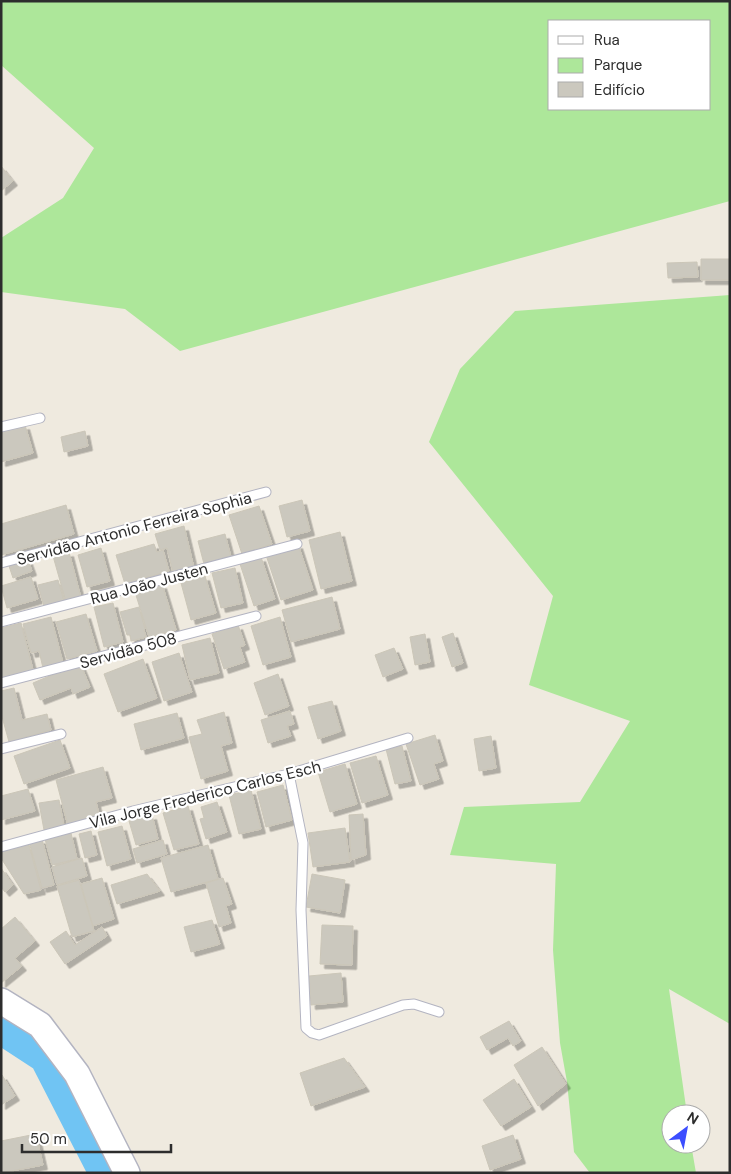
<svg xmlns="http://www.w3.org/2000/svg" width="731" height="1174" viewBox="0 0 731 1174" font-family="'DM Sans',sans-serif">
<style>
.green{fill:#ade79a;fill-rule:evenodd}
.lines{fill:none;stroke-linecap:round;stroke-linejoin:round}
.river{stroke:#70c4f3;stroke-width:36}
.building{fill:#cbc8be;stroke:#cbc6b8;filter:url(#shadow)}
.lane-casing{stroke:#b3b4c1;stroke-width:11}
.secondary-casing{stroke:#b3b4c1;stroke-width:28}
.lane{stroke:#fff;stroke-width:9}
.secondary{stroke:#fff;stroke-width:25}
.labels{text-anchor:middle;stroke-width:4.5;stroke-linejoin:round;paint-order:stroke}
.street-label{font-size:16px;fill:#2d2d2d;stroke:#fff}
</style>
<defs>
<filter id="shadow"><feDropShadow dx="4.5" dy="4.5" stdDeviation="0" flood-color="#0004"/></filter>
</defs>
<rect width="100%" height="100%" fill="#efeadf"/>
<path class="green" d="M 1,1 L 730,1 L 730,201 L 180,351 L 125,309 L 1,292 L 1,238 L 63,198 L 94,148 L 1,65 ZM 550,21 L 710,21 L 710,109 L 550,109 Z
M 730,295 L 730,1024 L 669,989 L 687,1114 L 671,1114 L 671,1144 L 691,1144 L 696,1173 L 590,1173 L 574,1152 L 567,1082 L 560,1043 L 553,950 L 556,864 L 450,855 L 464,807 L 580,802 L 630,721 L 529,685 L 553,596 L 429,442 L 460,369 L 515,311 Z"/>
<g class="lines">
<path class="river" d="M 1,1026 L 47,1056 L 107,1173"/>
</g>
<path class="building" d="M 1,166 L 13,181 L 1,191 Z
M 701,259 L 730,259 L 730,280 L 701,280 Z
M 697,262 L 698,277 L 668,278 L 667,263 Z
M 25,425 L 33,453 L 1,462 L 1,431 Z
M 85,431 L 88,446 L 64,452 L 61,437 Z
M 302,500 L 310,531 L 287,537 L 279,506 Z
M 66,505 L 74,534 L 1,555 L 1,524 Z
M 259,506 L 272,544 L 242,554 L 229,515 Z
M 184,526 L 194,568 L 173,573 L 167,548 L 160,550 L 155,534 Z
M 340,532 L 352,581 L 321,589 L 309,540 Z
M 225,534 L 231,557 L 204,564 L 198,541 Z
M 154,544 L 157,552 L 163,550 L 169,571 L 125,584 L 116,555 Z
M 298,544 L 313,590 L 281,600 L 266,555 Z
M 101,548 L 110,581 L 87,587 L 78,555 Z
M 69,552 L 81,598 L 66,602 L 53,556 Z
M 261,557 L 275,599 L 254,606 L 240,564 Z
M 28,560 L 32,571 L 13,578 L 9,566 Z
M 235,568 L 243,603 L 221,608 L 212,573 Z
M 205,576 L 216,613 L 191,620 L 181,583 Z
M 31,577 L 38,599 L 7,608 L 1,586 Z
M 58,580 L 64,601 L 44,607 L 38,585 Z
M 162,584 L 176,630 L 149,637 L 135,592 Z
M 332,597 L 340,629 L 291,642 L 282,610 Z
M 113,603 L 123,642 L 104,647 L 94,607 Z
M 139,607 L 145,629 L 144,630 L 146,637 L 131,641 L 130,635 L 127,635 L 120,612 Z
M 86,614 L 97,651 L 67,659 L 56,622 Z
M 51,617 L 63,663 L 43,668 L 39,651 L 31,653 L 23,624 Z
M 280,617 L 291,657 L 263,665 L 251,626 Z
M 21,623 L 33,670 L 1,678 L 1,628 Z
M 238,625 L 245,645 L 240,647 L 245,662 L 224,669 L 212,634 Z
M 453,633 L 463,663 L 452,667 L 442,637 Z
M 425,634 L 430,662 L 415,665 L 410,637 Z
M 210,638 L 219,673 L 190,680 L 182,645 Z
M 394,648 L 403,669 L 383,677 L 375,655 Z
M 179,653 L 192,692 L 164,701 L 152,662 Z
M 143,659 L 157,698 L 118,712 L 104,674 Z
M 80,663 L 90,687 L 73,694 L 71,688 L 40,700 L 33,683 Z
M 278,674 L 289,706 L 265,715 L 254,683 Z
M 14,688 L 22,720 L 47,714 L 51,730 L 9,742 L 1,713 L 1,691 Z
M 332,701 L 341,731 L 318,739 L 308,707 Z
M 290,711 L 294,724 L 287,726 L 291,736 L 268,743 L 261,720 Z
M 224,712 L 232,743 L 221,746 L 228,771 L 201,779 L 189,737 L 202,734 L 197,720 Z
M 177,713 L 184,738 L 141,750 L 134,724 Z
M 435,735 L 443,761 L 434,764 L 439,779 L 420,785 L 406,744 Z
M 491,736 L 496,768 L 479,771 L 474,739 Z
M 60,740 L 70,768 L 24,784 L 14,756 Z
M 402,746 L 411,781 L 395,784 L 386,749 Z
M 376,756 L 388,795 L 362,803 L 350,763 Z
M 345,764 L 357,804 L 330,812 L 318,772 Z
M 103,767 L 112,798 L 96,802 L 100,818 L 68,826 L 56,780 Z
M 283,785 L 292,820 L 266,827 L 257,792 Z
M 28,789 L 35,811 L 1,820 L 1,796 Z
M 251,790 L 261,829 L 239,834 L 229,795 Z
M 59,800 L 64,826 L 44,830 L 39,803 Z
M 217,802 L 227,832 L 206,839 L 200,819 L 204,818 L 201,807 Z
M 188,806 L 199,844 L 174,850 L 163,813 Z
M 363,814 L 366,855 L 351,860 L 349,815 Z
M 152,815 L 158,839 L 136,845 L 129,821 Z
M 122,826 L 131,859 L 107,866 L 98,832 Z
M 345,828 L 350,862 L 313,867 L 308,833 Z
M 91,831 L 97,855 L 85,858 L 79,834 Z
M 71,833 L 77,859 L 52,865 L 45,839 Z
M 42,839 L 54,885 L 42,888 L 29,842 Z
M 163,840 L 167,854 L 137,863 L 133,849 Z
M 29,845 L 41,890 L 24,894 L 1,858 L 1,852 Z
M 208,845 L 218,879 L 171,892 L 161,858 Z
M 82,858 L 87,876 L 57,885 L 52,867 Z
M 1,868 L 13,885 L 5,892 L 1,887 Z
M 147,874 L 160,891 L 117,904 L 111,885 Z
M 312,874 L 345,880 L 340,913 L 306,907 Z
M 102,878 L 114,919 L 93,926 L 81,884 Z
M 223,878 L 232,904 L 226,906 L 231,923 L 219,927 L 206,883 Z
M 79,880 L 94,931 L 72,937 L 57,886 Z
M 15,917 L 35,941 L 15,958 L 22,966 L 1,983 L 1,929 Z
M 212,920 L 220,944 L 191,952 L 184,927 Z
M 322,925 L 353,926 L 352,965 L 320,964 Z
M 102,927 L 107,936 L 65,964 L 50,942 L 66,931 L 75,945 Z
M 341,973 L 343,1002 L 311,1005 L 309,976 Z
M 509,1021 L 521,1041 L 513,1046 L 508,1038 L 487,1050 L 480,1037 Z
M 542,1047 L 566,1084 L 538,1106 L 514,1065 Z
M 344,1058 L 365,1087 L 311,1106 L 300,1073 Z
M 2,1075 L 15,1096 L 1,1105 L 1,1076 Z
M 514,1079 L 531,1107 L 501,1126 L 483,1100 Z
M 36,1134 L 43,1165 L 1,1173 L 1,1141 Z
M 513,1135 L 521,1159 L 490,1170 L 482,1146 Z"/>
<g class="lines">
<defs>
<path id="lane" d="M 1,427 L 40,418
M 1,563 L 266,492
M 1,622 L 297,544
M 1,683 L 256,616
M 1,749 L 61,734
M 289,774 L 303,843 L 301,910 L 306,1028 L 312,1033 L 319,1035 L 403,1005 L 414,1004 L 439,1012
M 1,847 L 133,811 L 289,774 L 408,738"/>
<path id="secondary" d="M 1,1001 L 40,1025 L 77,1074 L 127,1173"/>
</defs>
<use href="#lane" class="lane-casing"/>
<use href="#secondary" class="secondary-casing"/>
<use href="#lane" class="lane"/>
<use href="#secondary" class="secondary"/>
</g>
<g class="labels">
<g class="street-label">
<text transform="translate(134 528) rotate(-15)" y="6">Servidão Antonio Ferreira Sophia</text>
<text transform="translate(149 583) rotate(-15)" y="6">Rua João Justen</text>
<text transform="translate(128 650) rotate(-15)" y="6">Servidão 508</text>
<text transform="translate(205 794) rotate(-14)" y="6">Vila Jorge Frederico Carlos Esch</text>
</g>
</g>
<rect width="731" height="1174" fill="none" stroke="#2d2d2d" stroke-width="5"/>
<rect x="548" y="20" width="162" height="90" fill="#ffffff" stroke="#ababab"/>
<rect x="558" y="36" width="25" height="8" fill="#ffffff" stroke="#ababab"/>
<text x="594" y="45" font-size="15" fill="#2d2d2d">Rua</text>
<rect x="558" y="58" width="25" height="15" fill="#ade79a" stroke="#ababab"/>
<text x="594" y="70" font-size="15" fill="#2d2d2d">Parque</text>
<rect x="558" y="82" width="25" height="15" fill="#cbc8be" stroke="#ababab"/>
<text x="594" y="95" font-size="15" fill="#2d2d2d">Edifício</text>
<g transform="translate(686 1129) rotate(32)"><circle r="24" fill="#ffffff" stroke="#ababab"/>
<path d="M0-4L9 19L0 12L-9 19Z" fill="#3c4eff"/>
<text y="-8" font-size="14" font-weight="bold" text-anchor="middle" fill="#2d2d2d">N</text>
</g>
<path d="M22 1144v8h149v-8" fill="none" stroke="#2d2d2d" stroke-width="2.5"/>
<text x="30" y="1144" font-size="15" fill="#2d2d2d" stroke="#ffffff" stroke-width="4" paint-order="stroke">50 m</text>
</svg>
